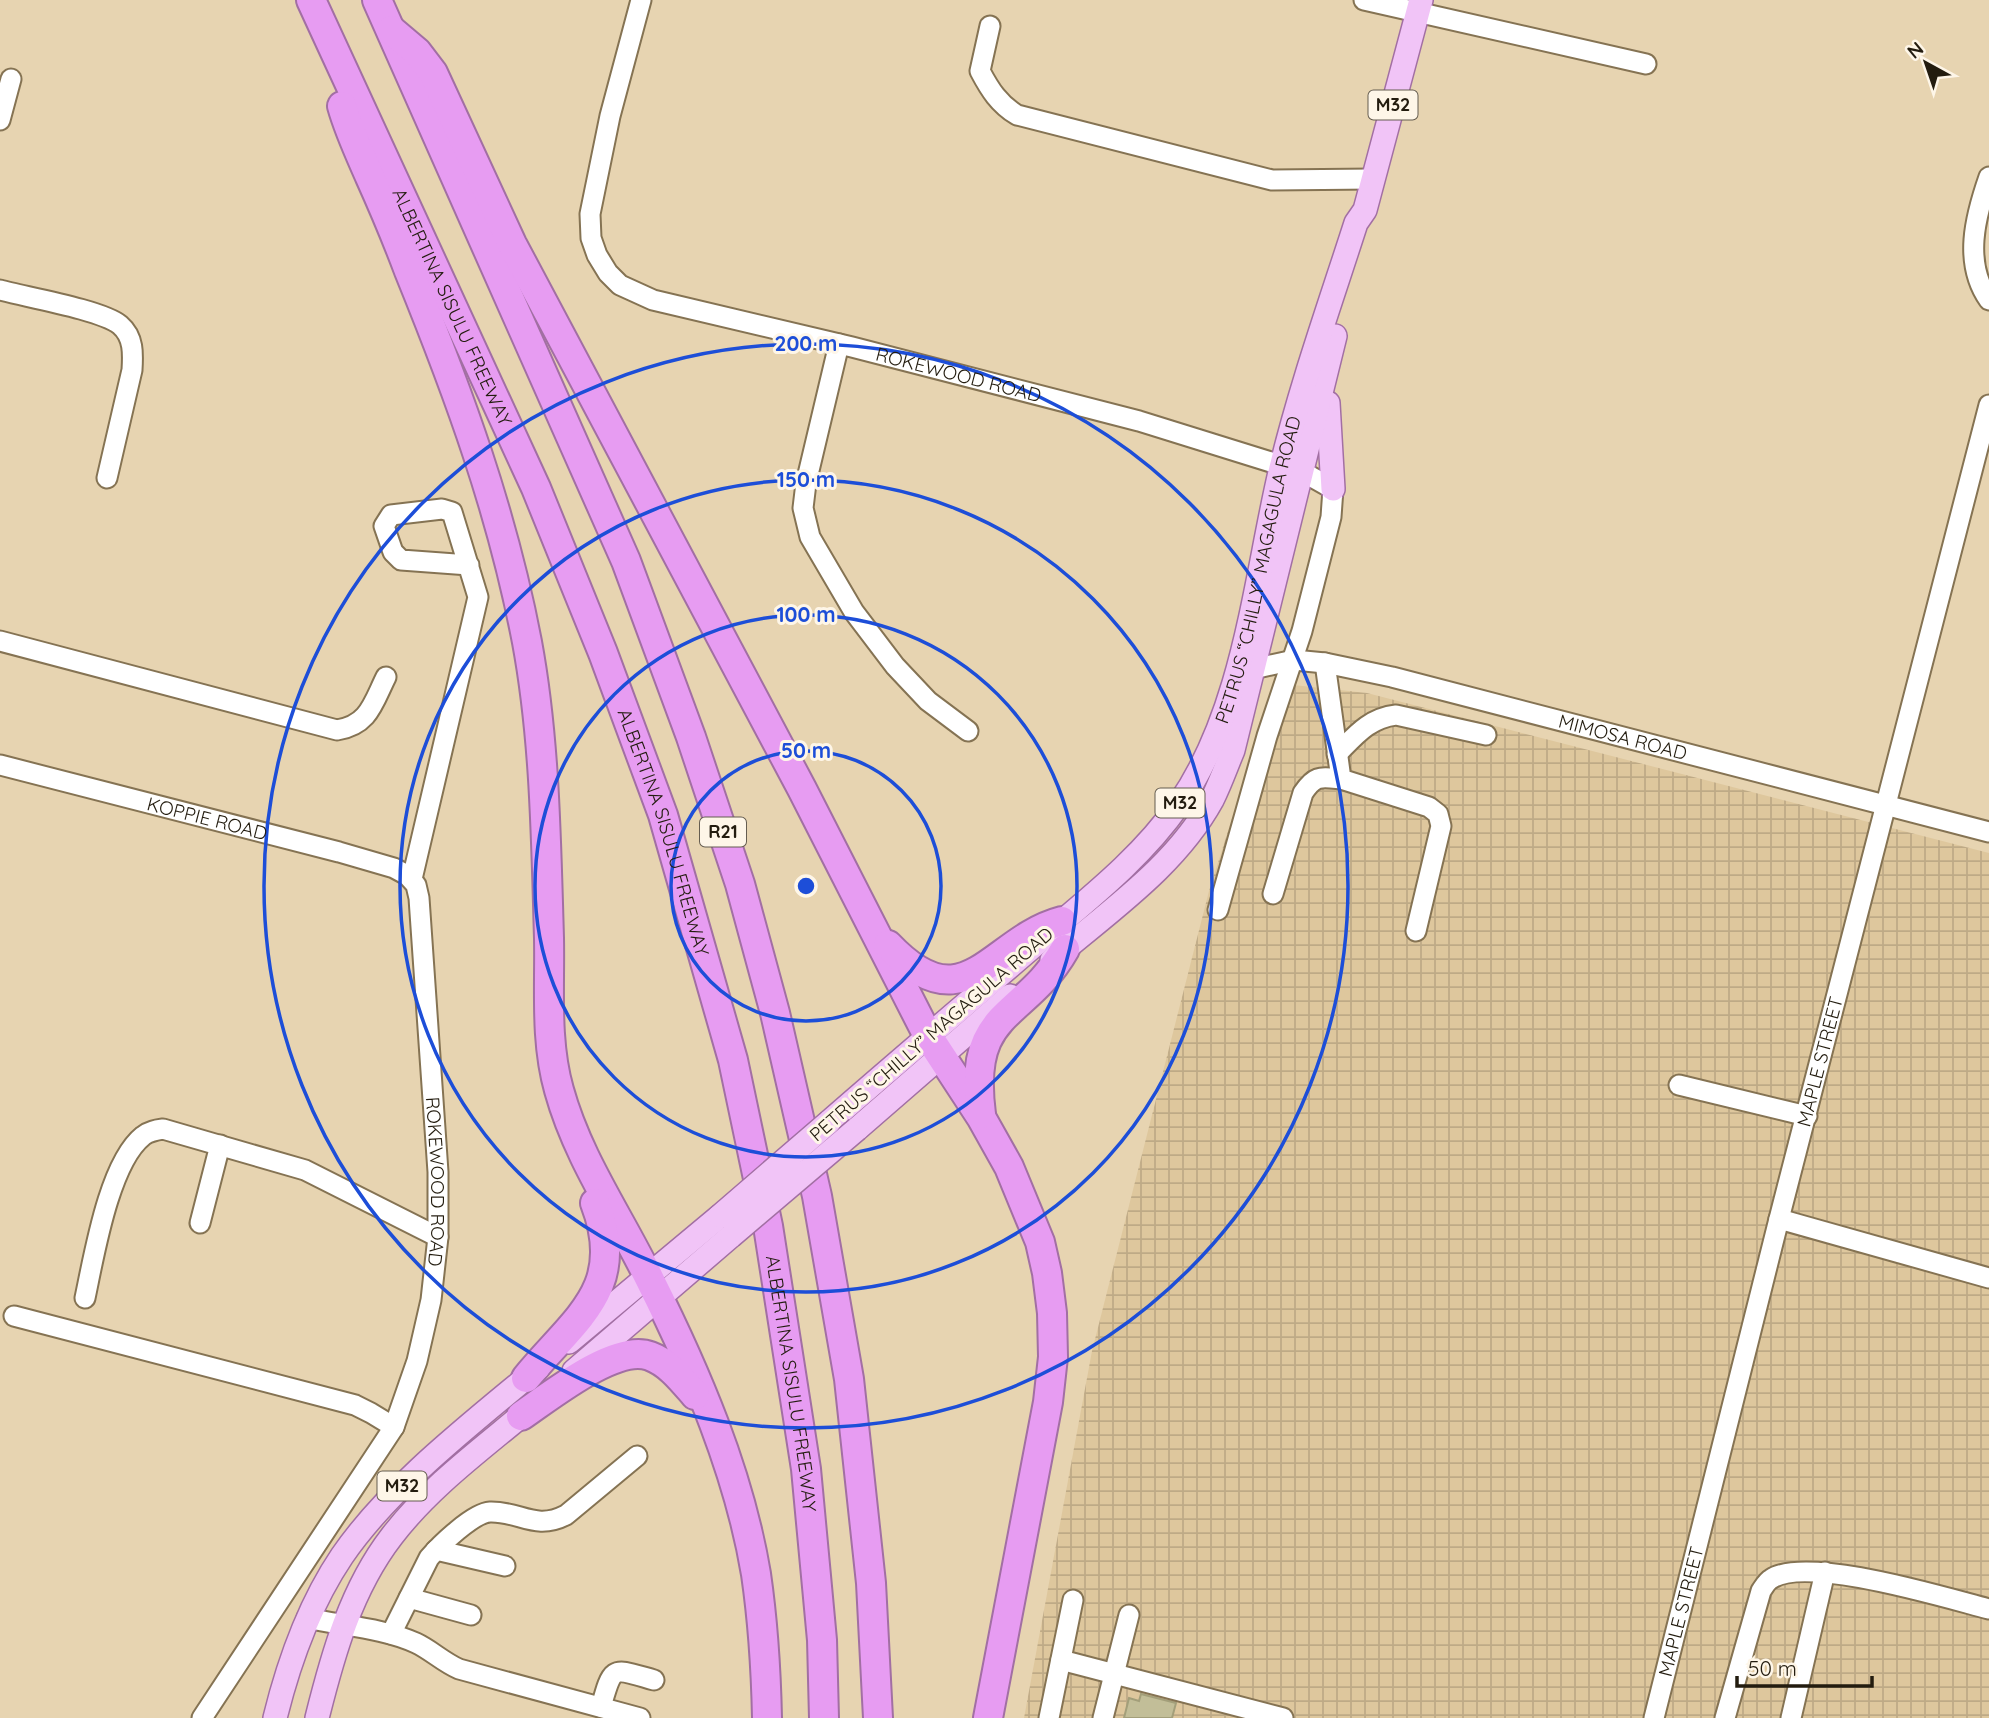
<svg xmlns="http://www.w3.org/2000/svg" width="1989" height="1718" viewBox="0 0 1989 1718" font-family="Quicksand,sans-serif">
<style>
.industrial{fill:url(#industrial-grid)}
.building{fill:#c2be98;stroke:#a39f7a;stroke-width:2}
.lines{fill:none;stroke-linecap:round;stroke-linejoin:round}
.minor-casing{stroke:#857353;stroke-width:23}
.major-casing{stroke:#a26fa3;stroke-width:26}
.highway-casing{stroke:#a26fa3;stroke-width:32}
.minor{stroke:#fff;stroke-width:19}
.major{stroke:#f1c4f7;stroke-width:23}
.highway{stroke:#e79cf2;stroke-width:28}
.major-bridge-casing{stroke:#a26fa3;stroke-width:26;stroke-linecap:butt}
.major-bridge{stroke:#f1c4f7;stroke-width:23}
.ring{fill:none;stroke:#1d4ed8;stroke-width:3.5}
.labels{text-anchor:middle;stroke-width:6;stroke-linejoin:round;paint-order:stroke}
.shield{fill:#fef6e8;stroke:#655d50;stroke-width:2}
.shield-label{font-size:18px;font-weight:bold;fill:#231c0f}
.street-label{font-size:19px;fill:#231c0f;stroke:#fef6e8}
.centre{fill:#1d4ed8;stroke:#fef6e8;stroke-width:3.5}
.ring-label{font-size:21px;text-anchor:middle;font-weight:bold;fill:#1d4ed8;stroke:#fef6e8;stroke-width:6;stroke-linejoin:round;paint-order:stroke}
</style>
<defs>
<pattern id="industrial-grid" width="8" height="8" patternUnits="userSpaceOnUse" patternTransform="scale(1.75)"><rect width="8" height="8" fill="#dec79d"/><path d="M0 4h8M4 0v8" fill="none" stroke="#beaa86"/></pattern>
</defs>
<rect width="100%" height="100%" fill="#e7d4b1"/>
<path class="industrial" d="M 1275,683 L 1367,693 L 1989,853 L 1989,1718 L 1024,1718 L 1092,1351 L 1209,891 Z"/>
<path class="building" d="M 1141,1694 L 1176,1703 L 1172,1718 L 1124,1718 L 1129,1698 L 1139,1701 Z"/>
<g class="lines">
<defs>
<g id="minor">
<path id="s1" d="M 641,0 L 610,116 L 590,214 L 591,238 L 597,255 L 608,273 L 620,285 L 653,300 L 852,347 L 1139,421 L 1303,472 L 1333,489 L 1331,517 L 1302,631 L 1267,736 L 1218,910"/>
<path d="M 1364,0 L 1646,64"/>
<path d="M 990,26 L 980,71 C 990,90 999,104 1017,115 L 1272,180 L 1373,179"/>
<path d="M 0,120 L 11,79"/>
<path d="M 1989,177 C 1975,217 1963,263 1989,300"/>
<path d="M 0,290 C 26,297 102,310 120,325 C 134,337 133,354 132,370 L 107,478"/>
<path d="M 839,344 L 806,483 L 803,508 L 810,537 L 854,612 L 895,666 L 928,701 L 968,731"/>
<path d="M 0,641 L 337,730 C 369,725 373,703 386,677"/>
<path d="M 1325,663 L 1341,779 L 1429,807 L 1438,814 L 1441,826 L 1416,931"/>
<path id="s2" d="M 1253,669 L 1294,660 L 1325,663 L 1392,677 L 1989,832"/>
<path d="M 1337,754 C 1355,736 1369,718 1396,715 L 1486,735"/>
<path id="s3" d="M 0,765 L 339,852 L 394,868 L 407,875 L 416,885 L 419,898 L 438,1172 L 438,1237 L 431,1300 L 417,1361 L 394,1427 L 202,1718"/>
<path d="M 412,879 L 478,597 L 452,512 L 442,509 L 391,515 L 384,526 L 393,552 L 401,560 L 469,565"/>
<path d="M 1273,894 L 1303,793 C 1315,775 1320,777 1341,779"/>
<path d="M 1679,1085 L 1807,1116"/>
<path d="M 1779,1219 L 1989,1278"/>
<path d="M 200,1223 L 220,1145"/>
<path d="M 85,1298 C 94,1256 109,1163 143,1136 C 149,1131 156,1130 163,1129 L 305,1170 L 438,1237"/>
<path d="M 14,1316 L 355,1405 L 371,1413 L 394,1427"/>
<path d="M 436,1550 L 505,1566"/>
<path d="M 409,1598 L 471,1615"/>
<path d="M 307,1618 C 343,1626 383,1628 416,1643 C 431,1650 443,1662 459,1669 L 640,1718"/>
<path d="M 391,1634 L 429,1558 C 440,1545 473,1513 490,1512 C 520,1511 535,1531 566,1515 L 637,1456"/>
<path d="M 1061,1660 L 1283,1718"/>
<path d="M 601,1707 C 613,1664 612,1668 654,1680"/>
<path d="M 1049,1718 L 1073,1600"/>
<path d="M 1103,1718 L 1129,1615"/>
<path id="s4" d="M 1654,1718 L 1779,1219 L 1989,405"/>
<path d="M 1725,1718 L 1761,1591 C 1763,1588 1767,1581 1771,1579 C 1806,1555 1946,1598 1989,1609"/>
<path d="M 1791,1718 L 1825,1572"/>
</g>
<g id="major">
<path d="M 1328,403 L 1333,489"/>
<path d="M 1052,960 C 1109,911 1175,867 1212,800 C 1220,784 1226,767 1233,750 L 1335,336"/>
<path id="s5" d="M 829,1122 C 900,1060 972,999 1044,937 C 1091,897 1143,856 1179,804 C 1245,709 1255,578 1281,468 C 1301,385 1330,304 1356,223 L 1365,210 L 1421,0"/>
<path d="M 857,1129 L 1010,996"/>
<path d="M 569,1342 L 720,1216"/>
<path d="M 574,1371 L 731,1236"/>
<path d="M 275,1718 C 289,1661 309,1605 342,1556 C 390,1486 472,1423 538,1368"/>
<path d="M 317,1718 C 333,1654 351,1589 392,1536 C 431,1485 486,1446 534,1405"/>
</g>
<g id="highway">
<path id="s6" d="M 311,0 L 536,488 L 603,653 L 663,815 L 733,1060 L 768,1226 L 806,1469 L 822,1640 L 824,1718"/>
<path d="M 377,0 L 626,561 L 691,737 L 740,884 L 775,1013 L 817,1196 L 849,1379 L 871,1583 L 878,1718"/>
<path d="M 391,30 L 417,52 L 433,73 L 512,244 L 802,789 L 928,1036 L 981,1117 L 1009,1167 L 1040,1242 L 1047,1273 L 1052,1313 L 1053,1357 L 1048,1402 L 988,1718"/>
<path d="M 342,106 C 349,131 360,154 370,177 C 384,208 397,239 409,271 C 459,394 502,511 527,642 C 545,739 546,839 549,938 C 550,988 545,1041 559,1090 C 578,1159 619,1216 650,1280 C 696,1372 739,1472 756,1574 C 763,1622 766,1670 767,1718"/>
<path d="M 888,945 C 966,1027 990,940 1062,921"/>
<path d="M 981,1114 C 967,1007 1024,1021 1065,949"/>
<path d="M 526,1378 C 575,1318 628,1289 595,1203"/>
<path d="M 521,1416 C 549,1397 616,1343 650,1356 C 669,1363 682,1380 695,1395"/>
</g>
</defs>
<use href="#minor" class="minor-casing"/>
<use href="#major" class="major-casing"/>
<use href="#highway" class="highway-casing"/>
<use href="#minor" class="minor"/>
<use href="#major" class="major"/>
<use href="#highway" class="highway"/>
<defs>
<path id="major-bridge" d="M 720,1216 L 829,1122
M 731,1236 L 857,1129"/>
</defs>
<use href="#major-bridge" class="major-bridge-casing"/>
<use href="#major-bridge" class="major-bridge"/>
</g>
<g class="ring">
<circle cx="806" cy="886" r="135"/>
<circle cx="806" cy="886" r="271"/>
<circle cx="806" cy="886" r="406"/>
<circle cx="806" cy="886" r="542"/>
</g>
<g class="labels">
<g class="shield">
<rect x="1368.5" y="90.5" width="49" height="29" rx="5"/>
<rect x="1155.5" y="788.5" width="49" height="29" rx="5"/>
<rect x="700" y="817.5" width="46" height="29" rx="5"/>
<rect x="377.5" y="1471.5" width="49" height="29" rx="5"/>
</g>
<g class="shield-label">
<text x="1393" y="111">M32</text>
<text x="1180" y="809">M32</text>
<text x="723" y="838">R21</text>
<text x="402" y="1492">M32</text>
</g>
<g class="street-label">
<text dy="7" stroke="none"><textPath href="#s6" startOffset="338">ALBERTINA SISULU FREEWAY</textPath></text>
<text dy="7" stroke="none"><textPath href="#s1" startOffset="651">ROKEWOOD ROAD</textPath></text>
<text dy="7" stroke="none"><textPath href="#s5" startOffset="723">PETRUS “CHILLY” MAGAGULA ROAD</textPath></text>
<text dy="7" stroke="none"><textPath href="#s2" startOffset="380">MIMOSA ROAD</textPath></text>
<text dy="7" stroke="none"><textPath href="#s3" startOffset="214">KOPPIE ROAD</textPath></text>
<text dy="7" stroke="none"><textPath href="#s6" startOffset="905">ALBERTINA SISULU FREEWAY</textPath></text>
<text transform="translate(931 1034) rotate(-41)" y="7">PETRUS “CHILLY” MAGAGULA ROAD</text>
<text dy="7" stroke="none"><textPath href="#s4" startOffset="677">MAPLE STREET</textPath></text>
<text dy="7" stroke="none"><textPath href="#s3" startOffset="733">ROKEWOOD ROAD</textPath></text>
<text dy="7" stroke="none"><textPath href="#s6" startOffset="1472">ALBERTINA SISULU FREEWAY</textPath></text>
<text dy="7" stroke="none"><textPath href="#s4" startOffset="110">MAPLE STREET</textPath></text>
</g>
</g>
<circle cx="806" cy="886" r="10" class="centre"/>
<g class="ring-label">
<text x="806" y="351">200 m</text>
<text x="806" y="487">150 m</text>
<text x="806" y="622">100 m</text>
<text x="806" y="758">50 m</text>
</g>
<g transform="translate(1926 63) rotate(320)" stroke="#fef6e8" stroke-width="5" paint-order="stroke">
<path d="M0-5L12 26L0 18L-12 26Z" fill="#231c0f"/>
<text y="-10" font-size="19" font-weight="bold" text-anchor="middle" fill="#231c0f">N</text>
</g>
<path d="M1737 1676v10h135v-10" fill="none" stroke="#231c0f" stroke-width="3.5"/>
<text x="1748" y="1676" font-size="21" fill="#231c0f" stroke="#fef6e8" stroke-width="5" paint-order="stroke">50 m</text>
</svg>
